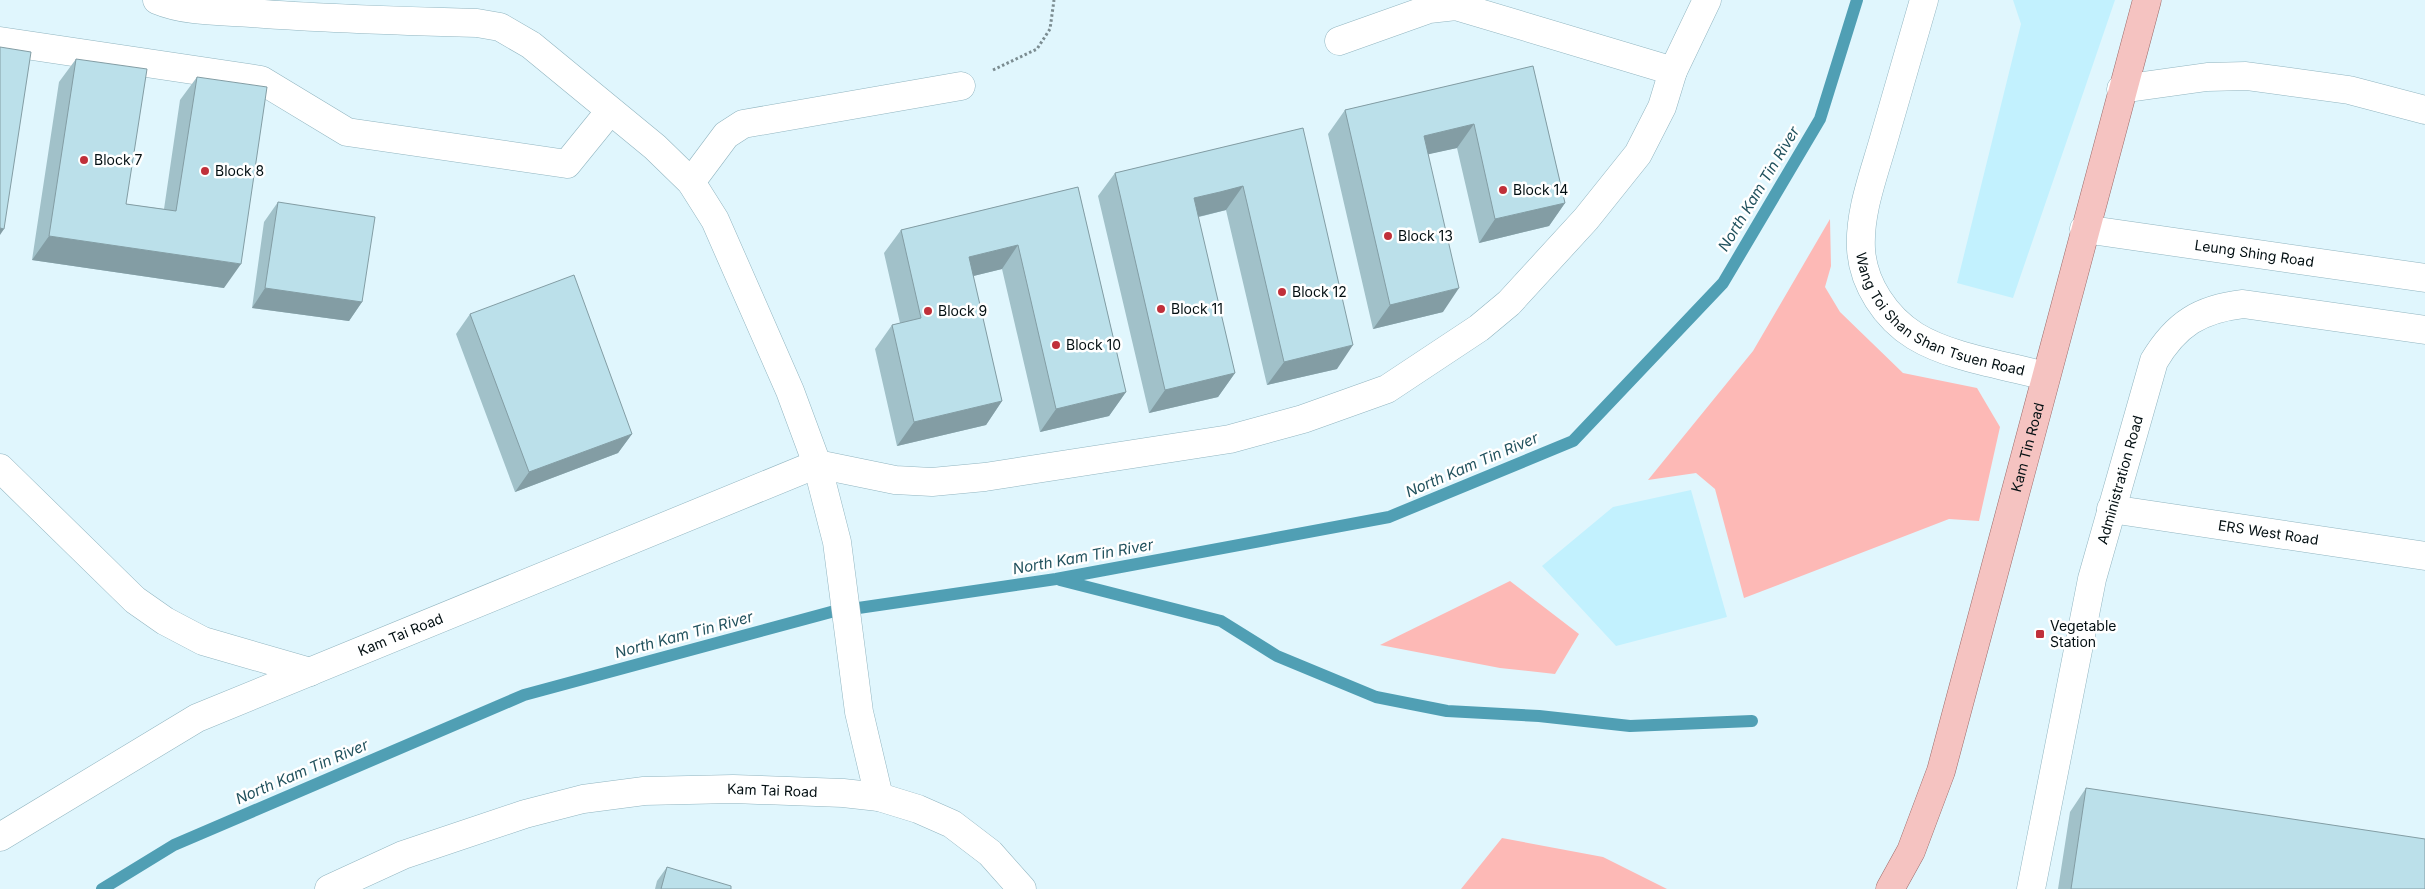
<svg xmlns="http://www.w3.org/2000/svg" width="2425" height="889" viewBox="0 0 2425 889" font-family="Inter,sans-serif">
<style>
.built{fill:#c2f1fe}
.green{fill:#fdb9b6}
.lines{fill:none;stroke-linecap:round;stroke-linejoin:round}
.stream{stroke:#509fb4;stroke-width:12}
.minor-casing{stroke:#91b5c0;stroke-width:29}
.major-casing{stroke:#9c6a69;stroke-width:29}
.path{stroke:#7b8c91;stroke-width:3;stroke-dasharray:2.5 2.5;stroke-linecap:butt}
.minor{stroke:#fff;stroke-width:28}
.major{stroke:#f5c3c1;stroke-width:28}
.wall{fill:#a1c1c9}
.shaded-wall{fill:#839da4}
.building{fill:#bbe0ea;stroke:#839da4}
.poi-dot{fill:#c0303a;stroke:#fff;stroke-width:2}
.labels{text-anchor:middle;stroke-width:5;stroke-linejoin:round;paint-order:stroke}
.poi-label{font-size:14px;fill:#030f12;stroke:#fff;text-anchor:start}
.street-label{font-size:14px;fill:#030f12;stroke:#fff}
.water-label{font-size:15px;font-style:italic;fill:#22525e;stroke:#fff}
</style>
<rect width="100%" height="100%" fill="#e0f6fd"/>
<path class="built" d="M 2013,0 L 2115,0 L 2013,298 L 1957,283 L 2021,24 Z
M 1691,490 L 1727,617 L 1616,646 L 1542,566 L 1613,507 Z"/>
<path class="green" d="M 1830,219 L 1831,266 L 1825,287 L 1840,312 L 1903,373 L 1977,388 L 2000,427 L 1979,521 L 1949,519 L 1744,598 L 1715,489 L 1696,473 L 1648,480 L 1753,351 Z
M 1510,581 L 1579,634 L 1555,674 L 1500,668 L 1380,645 Z
M 1502,838 L 1603,857 L 1667,889 L 1461,889 Z"/>
<g class="lines">
<path class="stream" d="M 1060,580 L 1221,621 L 1277,656 L 1376,697 L 1447,711 L 1539,716 L 1630,726 L 1752,721
M 102,889 L 174,845 L 524,695 L 831,612 L 1056,579 L 1389,517 L 1573,441 L 1723,283 L 1820,119 L 1857,0"/>
<defs>
<g id="minor">
<path d="M 157,0 C 186,12 220,11 251,13 C 326,19 401,21 477,23 L 500,27 L 531,45 L 655,147 L 691,182 L 715,220 L 790,391 L 817,464 L 837,542 L 859,712 L 879,797"/>
<path id="s1" d="M 1924,0 C 1910,47 1897,95 1883,142 C 1873,177 1859,213 1861,249 C 1863,284 1886,318 1915,336 C 1951,358 2005,365 2045,376"/>
<path d="M 0,41 L 261,80 L 347,132 L 567,164 L 610,111"/>
<path d="M 1339,41 L 1429,9 L 1456,6 L 1673,71"/>
<path d="M 2121,89 L 2207,77 L 2246,76 L 2349,90 L 2425,110"/>
<path d="M 691,182 L 726,135 L 743,124 L 961,86"/>
<path id="s2" d="M 2084,229 L 2425,278"/>
<path d="M 817,464 L 895,480 L 932,482 L 985,477 L 1230,439 L 1303,419 L 1387,389 L 1479,328 L 1509,303 L 1586,219 L 1638,154 L 1662,107 L 1673,71 L 1707,0"/>
<path d="M 0,468 L 135,600 L 165,621 L 203,641 L 310,672"/>
<path id="s3" d="M 2111,509 L 2425,556"/>
<path id="s4" d="M 0,837 L 197,718 L 817,464"/>
<path id="s5" d="M 329,889 L 403,855 L 525,814 L 583,799 L 644,791 L 733,789 L 843,793 L 879,797 L 918,809 L 952,824 L 990,853 L 1022,889"/>
<path id="s6" d="M 2031,889 L 2092,579 L 2154,361 C 2176,324 2200,309 2243,304 L 2425,330"/>
</g>
<g id="major">
<path id="s7" d="M 1890,889 L 1911,851 L 1941,771 L 2147,0"/>
</g>
</defs>
<use href="#minor" class="minor-casing"/>
<use href="#major" class="major-casing"/>
<path class="path" d="M 993,70 L 1037,49 L 1050,29 L 1054,0"/>
<use href="#minor" class="minor"/>
<use href="#major" class="major"/>
</g>
<path class="wall" d="M 76,59 L 126,204 L 164,209 L 180,100 L 197,77 L 224,288 L 32,260 L 59,82 Z
M 1533,66 L 1565,203 L 1549,226 L 1479,243 L 1457,148 L 1428,154 L 1443,312 L 1373,329 L 1328,134 L 1345,110 Z
M 1303,128 L 1337,369 L 1267,385 L 1226,210 L 1203,216 L 1198,217 L 1235,373 L 1218,397 L 1149,413 L 1098,196 L 1115,173 Z
M 1078,187 L 1126,392 L 1109,416 L 1040,432 L 1002,269 L 973,276 L 1002,401 L 986,425 L 897,446 L 875,349 L 892,325 L 900,323 L 884,253 L 901,230 Z
M 278,202 L 362,302 L 349,321 L 252,308 L 264,222 Z
M 470,314 L 632,434 L 618,453 L 515,492 L 456,334 Z
M 2086,788 L 2425,889 L 2058,889 L 2070,812 Z
M 667,867 L 731,889 L 655,889 L 657,881 Z"/>
<path class="shaded-wall" d="M 1474,124 L 1457,148 L 1407,159 L 1424,136 Z
M 1243,186 L 1226,210 L 1177,222 L 1194,198 Z
M 1565,203 L 1549,226 L 1479,243 L 1495,219 Z
M 0,228 L 4,229 L 0,235 Z
M 49,236 L 241,264 L 224,288 L 32,260 Z
M 1018,245 L 1002,269 L 953,281 L 969,257 Z
M 265,288 L 362,302 L 349,321 L 252,308 Z
M 1459,288 L 1443,312 L 1373,329 L 1390,305 Z
M 1353,345 L 1337,369 L 1267,385 L 1284,362 Z
M 1235,373 L 1218,397 L 1149,413 L 1165,390 Z
M 1126,392 L 1109,416 L 1040,432 L 1056,409 Z
M 1002,401 L 986,425 L 897,446 L 914,422 Z
M 632,434 L 618,453 L 515,492 L 529,472 Z"/>
<path class="building" d="M 0,47 L 31,52 L 4,229 L 0,228 Z
M 76,59 L 147,69 L 126,204 L 176,211 L 197,77 L 267,87 L 241,264 L 49,236 Z
M 1533,66 L 1565,203 L 1495,219 L 1474,124 L 1424,136 L 1459,288 L 1390,305 L 1345,110 Z
M 1303,128 L 1353,345 L 1284,362 L 1243,186 L 1220,192 L 1194,198 L 1235,373 L 1165,390 L 1115,173 Z
M 1078,187 L 1126,392 L 1056,409 L 1018,245 L 969,257 L 1002,401 L 914,422 L 892,325 L 921,318 L 901,230 Z
M 278,202 L 375,217 L 362,302 L 265,288 Z
M 574,275 L 632,434 L 529,472 L 470,314 Z
M 2086,788 L 2425,839 L 2425,889 L 2071,889 Z
M 667,867 L 731,886 L 731,889 L 661,889 Z"/>
<g class="poi-dot">
<circle cx="84" cy="160" r="5"/>
<circle cx="205" cy="171" r="5"/>
<circle cx="1503" cy="190" r="5"/>
<circle cx="1388" cy="236" r="5"/>
<circle cx="1282" cy="292" r="5"/>
<circle cx="1161" cy="309" r="5"/>
<circle cx="928" cy="311" r="5"/>
<circle cx="1056" cy="345" r="5"/>
<rect x="2035" y="629" width="10" height="10" rx="2.5"/>
</g>
<g class="labels">
<g class="poi-label">
<text x="94" y="165">Block 7</text>
<text x="215" y="176">Block 8</text>
<text x="1513" y="195">Block 14</text>
<text x="1398" y="241">Block 13</text>
<text x="1292" y="297">Block 12</text>
<text x="1171" y="314">Block 11</text>
<text x="938" y="316">Block 9</text>
<text x="1066" y="350">Block 10</text>
<text x="2050" y="631">Vegetable<tspan x="2050" dy="16">Station</tspan></text>
</g>
<g class="street-label">
<text dy="5" stroke="none"><textPath href="#s2" startOffset="172">Leung Shing Road</textPath></text>
<text dy="5" stroke="none"><textPath href="#s1" startOffset="370">Wang Toi Shan Shan Tsuen Road</textPath></text>
<text dy="5" stroke="none"><textPath href="#s7" startOffset="464">Kam Tin Road</textPath></text>
<text dy="5" stroke="none"><textPath href="#s6" startOffset="419">Administration Road</textPath></text>
<text dy="5" stroke="none"><textPath href="#s3" startOffset="159">ERS West Road</textPath></text>
<text dy="5" stroke="none"><textPath href="#s4" startOffset="450">Kam Tai Road</textPath></text>
<text dy="5" stroke="none"><textPath href="#s5" startOffset="460">Kam Tai Road</textPath></text>
</g>
<g class="water-label">
<text transform="translate(1759 189) rotate(-59)" y="5">North Kam Tin River</text>
<text transform="translate(1472 465) rotate(-23)" y="5">North Kam Tin River</text>
<text transform="translate(1083 557) rotate(-10)" y="5">North Kam Tin River</text>
<text transform="translate(684 635) rotate(-15)" y="5">North Kam Tin River</text>
<text transform="translate(302 772) rotate(-23)" y="5">North Kam Tin River</text>
</g>
</g>
</svg>
